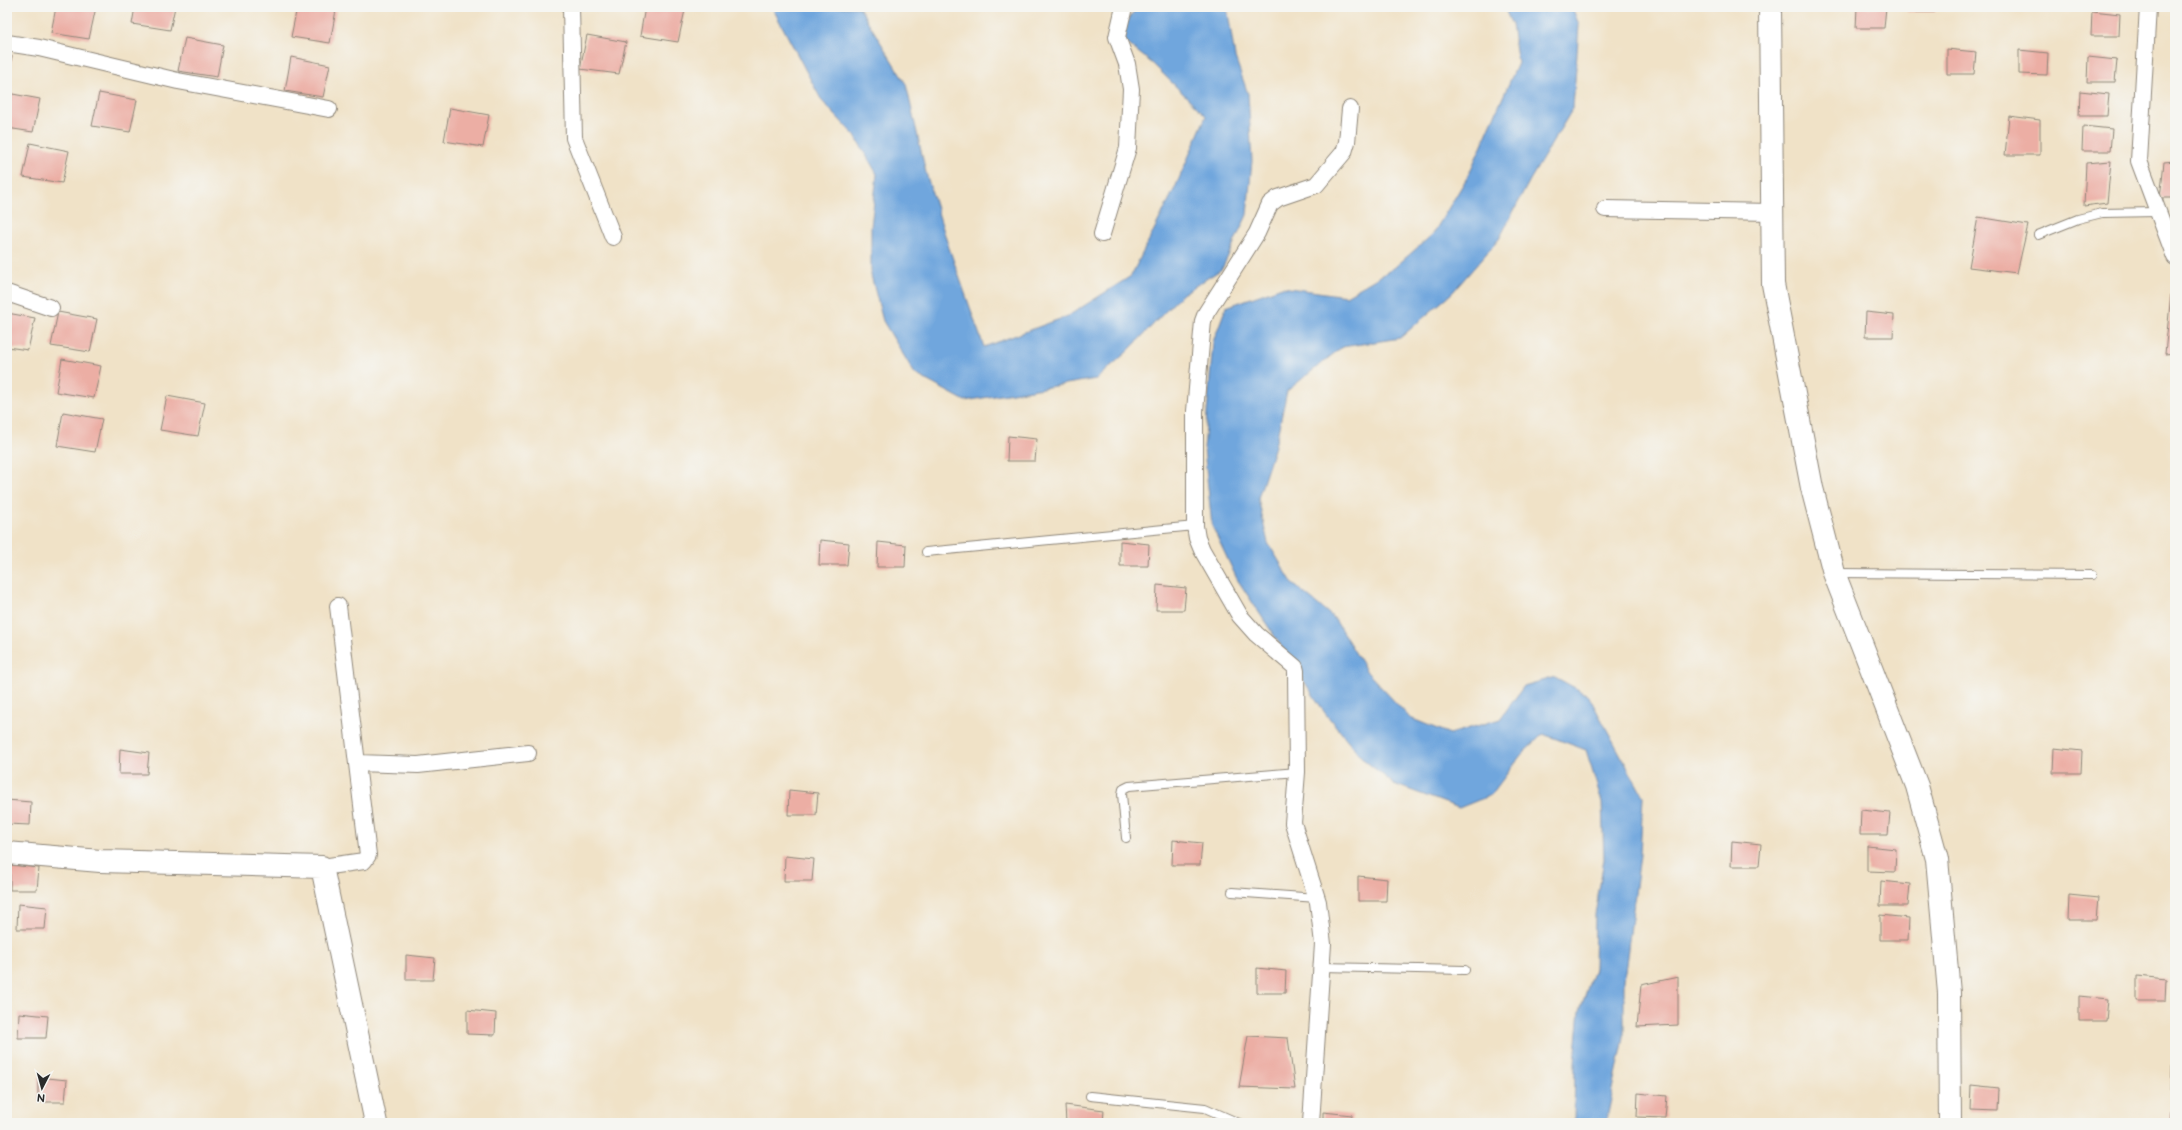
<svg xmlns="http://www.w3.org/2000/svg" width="2182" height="1130" viewBox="0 0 2182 1130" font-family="'Balsamiq Sans',sans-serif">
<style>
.water{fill:#6fa6dd;stroke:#4d6884}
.building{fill:#ecaea4}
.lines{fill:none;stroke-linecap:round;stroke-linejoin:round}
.lane-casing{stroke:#8e8679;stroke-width:10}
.street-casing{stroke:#8e8679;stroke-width:18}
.secondary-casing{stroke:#8e8679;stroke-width:24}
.lane{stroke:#fff;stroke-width:8}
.street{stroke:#fff;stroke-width:16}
.secondary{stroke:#fff;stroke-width:22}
</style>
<rect width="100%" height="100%" fill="#f6f6f2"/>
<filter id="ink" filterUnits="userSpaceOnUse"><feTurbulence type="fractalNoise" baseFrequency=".025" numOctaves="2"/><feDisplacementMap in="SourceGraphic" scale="8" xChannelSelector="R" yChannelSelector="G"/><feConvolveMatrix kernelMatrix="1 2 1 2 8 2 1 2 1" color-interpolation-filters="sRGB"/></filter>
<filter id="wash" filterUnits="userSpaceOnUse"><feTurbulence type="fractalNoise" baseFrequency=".012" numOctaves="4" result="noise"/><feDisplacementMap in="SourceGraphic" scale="16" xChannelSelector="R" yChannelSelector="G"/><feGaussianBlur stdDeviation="0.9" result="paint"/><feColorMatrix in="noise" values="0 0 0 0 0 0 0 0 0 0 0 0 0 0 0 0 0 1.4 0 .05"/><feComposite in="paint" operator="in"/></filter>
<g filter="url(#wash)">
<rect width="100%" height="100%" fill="#f0e2c7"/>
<path class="water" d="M 772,7 L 859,7 L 906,84 L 926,173 L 948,245 L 984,347 L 1068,316 L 1131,276 L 1175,188 L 1206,116 L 1153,64 L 1118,36 L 1137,7 L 1227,7 L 1235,57 L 1248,94 L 1252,161 L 1247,215 L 1222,269 L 1181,295 L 1128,351 L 1096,379 L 965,401 L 915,374 L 883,321 L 871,275 L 871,227 L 877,174 L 855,136 L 822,101 Z
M 1504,7 L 1572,7 L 1579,25 L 1573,108 L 1530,180 L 1499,239 L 1452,293 L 1400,338 L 1342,347 L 1287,391 L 1275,446 L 1258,498 L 1268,543 L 1293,584 L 1334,618 L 1367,672 L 1410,718 L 1450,734 L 1500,719 L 1524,686 L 1555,677 L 1588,695 L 1643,796 L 1640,855 L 1624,980 L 1624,1037 L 1606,1123 L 1574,1123 L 1575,1062 L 1580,1010 L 1594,969 L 1595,915 L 1604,859 L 1602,802 L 1586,750 L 1543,734 L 1521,755 L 1491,795 L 1459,808 L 1394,784 L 1364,760 L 1325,713 L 1237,579 L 1212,526 L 1204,449 L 1213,342 L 1226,307 L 1282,287 L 1346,296 L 1394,268 L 1433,234 L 1468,176 L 1518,63 L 1512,25 Z"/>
<g id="blocks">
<path class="building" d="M 56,7 L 96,7 L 89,39 L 51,33 Z
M 135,7 L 175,7 L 170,30 L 132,24 Z
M 297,7 L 319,7 L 336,10 L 330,43 L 291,37 Z
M 645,7 L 670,7 L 685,10 L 678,42 L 640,36 Z
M 1857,7 L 1886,7 L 1884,28 L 1856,28 Z
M 1907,7 L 1935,7 L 1935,12 L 1907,12 Z
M 2092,11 L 2120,14 L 2119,36 L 2091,36 Z
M 587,35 L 626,42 L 619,74 L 580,69 Z
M 185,38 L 223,45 L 217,77 L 178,71 Z
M 1947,49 L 1976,52 L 1974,74 L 1947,74 Z
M 2019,50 L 2048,53 L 2047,75 L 2019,74 Z
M 7,55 L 12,56 L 8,77 L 7,77 Z
M 291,57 L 330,65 L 323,97 L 285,91 Z
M 2088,57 L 2117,60 L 2115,82 L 2087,82 Z
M 2080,91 L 2109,94 L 2107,116 L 2079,116 Z
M 7,93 L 40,99 L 33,132 L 7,128 Z
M 99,93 L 137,100 L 130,132 L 92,126 Z
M 450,108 L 489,115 L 483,147 L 444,141 Z
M 2009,116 L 2040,120 L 2040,155 L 2005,155 Z
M 2083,126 L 2112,129 L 2110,151 L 2082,151 Z
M 30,143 L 69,151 L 62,183 L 23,177 Z
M 2111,161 L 2107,203 L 2084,206 L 2086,163 Z
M 2175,161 L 2175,198 L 2160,198 L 2164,162 Z
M 1978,217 L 2028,225 L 2017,273 L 1969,267 Z
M 2171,293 L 2175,294 L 2175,353 L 2165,354 Z
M 58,312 L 97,319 L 90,352 L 51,346 Z
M 1866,312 L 1894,315 L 1893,337 L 1865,337 Z
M 7,313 L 35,318 L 28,350 L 7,347 Z
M 62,359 L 101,366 L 94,398 L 56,392 Z
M 167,396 L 205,403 L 198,436 L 160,430 Z
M 63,412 L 102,419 L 95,452 L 57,446 Z
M 1008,436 L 1037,439 L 1035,461 L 1007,461 Z
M 820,540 L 849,543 L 847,565 L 819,565 Z
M 1120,541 L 1149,544 L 1148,566 L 1120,566 Z
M 878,542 L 906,545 L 905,567 L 877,567 Z
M 1157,585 L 1186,588 L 1184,610 L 1156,610 Z
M 2054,748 L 2082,751 L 2081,773 L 2053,773 Z
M 120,749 L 149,753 L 147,774 L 119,774 Z
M 789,790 L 818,793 L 816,815 L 788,815 Z
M 7,800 L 31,802 L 30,825 L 7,824 Z
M 1861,810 L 1890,813 L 1888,835 L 1860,835 Z
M 1173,840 L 1202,843 L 1200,865 L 1172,865 Z
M 1732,841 L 1761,844 L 1759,866 L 1731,866 Z
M 1867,846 L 1896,849 L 1895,872 L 1867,871 Z
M 785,856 L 814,859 L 812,881 L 784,881 Z
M 10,865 L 39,868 L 37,890 L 10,890 Z
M 1358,876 L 1387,879 L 1386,901 L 1358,901 Z
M 1881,881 L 1910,884 L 1908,906 L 1880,906 Z
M 2069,895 L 2098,898 L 2096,920 L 2068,920 Z
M 18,904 L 47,907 L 45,929 L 17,929 Z
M 1880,915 L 1909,918 L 1908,940 L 1880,940 Z
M 406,955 L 435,958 L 433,980 L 406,980 Z
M 1257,968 L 1286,971 L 1285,993 L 1257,993 Z
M 2137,976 L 2166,979 L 2165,1001 L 2137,1001 Z
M 1678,977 L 1678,1025 L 1637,1027 L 1641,985 Z
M 2079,996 L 2108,999 L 2106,1021 L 2079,1021 Z
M 467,1010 L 496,1013 L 495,1035 L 467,1034 Z
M 19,1013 L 48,1016 L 46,1038 L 18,1038 Z
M 1248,1036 L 1288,1038 L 1295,1089 L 1239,1087 Z
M 2172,1065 L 2175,1065 L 2175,1090 L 2171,1090 Z
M 38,1077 L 67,1080 L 65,1102 L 38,1102 Z
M 1971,1085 L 1999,1088 L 1998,1111 L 1970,1110 Z
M 1638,1093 L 1667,1096 L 1665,1118 L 1637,1117 Z
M 1065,1105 L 1104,1110 L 1103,1123 L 1066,1123 Z
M 1323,1112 L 1352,1115 L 1351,1123 L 1323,1123 Z
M 2170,1112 L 2175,1112 L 2175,1123 L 2169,1123 Z"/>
</g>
</g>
<g filter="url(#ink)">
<use href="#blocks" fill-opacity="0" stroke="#8e8679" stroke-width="1"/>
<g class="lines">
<defs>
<path id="lane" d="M 2038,235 L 2078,219 L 2102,213 L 2157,212
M 926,552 L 1195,526
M 1836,573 L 2092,575
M 1126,838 L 1122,794 L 1123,789 L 1129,786 L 1297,772
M 1232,892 L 1317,898
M 1321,967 L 1465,970
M 1090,1096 L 1205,1108 L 1239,1123"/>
<path id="street" d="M 571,7 L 574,138 L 613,237
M 2148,7 L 2139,161 L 2175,257
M 7,43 L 39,48 L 178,81 L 329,109
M 1605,209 L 1773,212
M 1102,234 L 1128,148 L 1131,89 L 1127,64 L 1117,37 L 1124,7
M 7,293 L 51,308
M 357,763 L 418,765 L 528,753
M 322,867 L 364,861 L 368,855 L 338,606
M 1311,1123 L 1323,944 L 1318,902 L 1293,823 L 1297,772 L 1296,671 L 1295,667 L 1256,634 L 1240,616 L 1202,550 L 1197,538 L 1195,526 L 1195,411 L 1203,321 L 1206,313 L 1257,233 L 1270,204 L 1278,198 L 1316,185 L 1344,152 L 1347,142 L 1350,109"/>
<path id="secondary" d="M 1770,7 L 1773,284 L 1812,488 L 1834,573 L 1917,786 L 1937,859 L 1949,993 L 1950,1123
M 7,853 L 100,861 L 322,867 L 376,1123"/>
</defs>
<use href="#lane" class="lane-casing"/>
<use href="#street" class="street-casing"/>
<use href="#secondary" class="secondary-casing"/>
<use href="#lane" class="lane"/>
<use href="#street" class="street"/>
<use href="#secondary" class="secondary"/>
</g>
</g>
<rect width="2182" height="1130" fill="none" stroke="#f6f6f2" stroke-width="24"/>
<g transform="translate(42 1088) rotate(186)" stroke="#f6f6f2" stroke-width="3" paint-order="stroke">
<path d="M0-3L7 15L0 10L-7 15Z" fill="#2b2b2b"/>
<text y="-6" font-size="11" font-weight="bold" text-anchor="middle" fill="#2b2b2b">N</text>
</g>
</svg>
